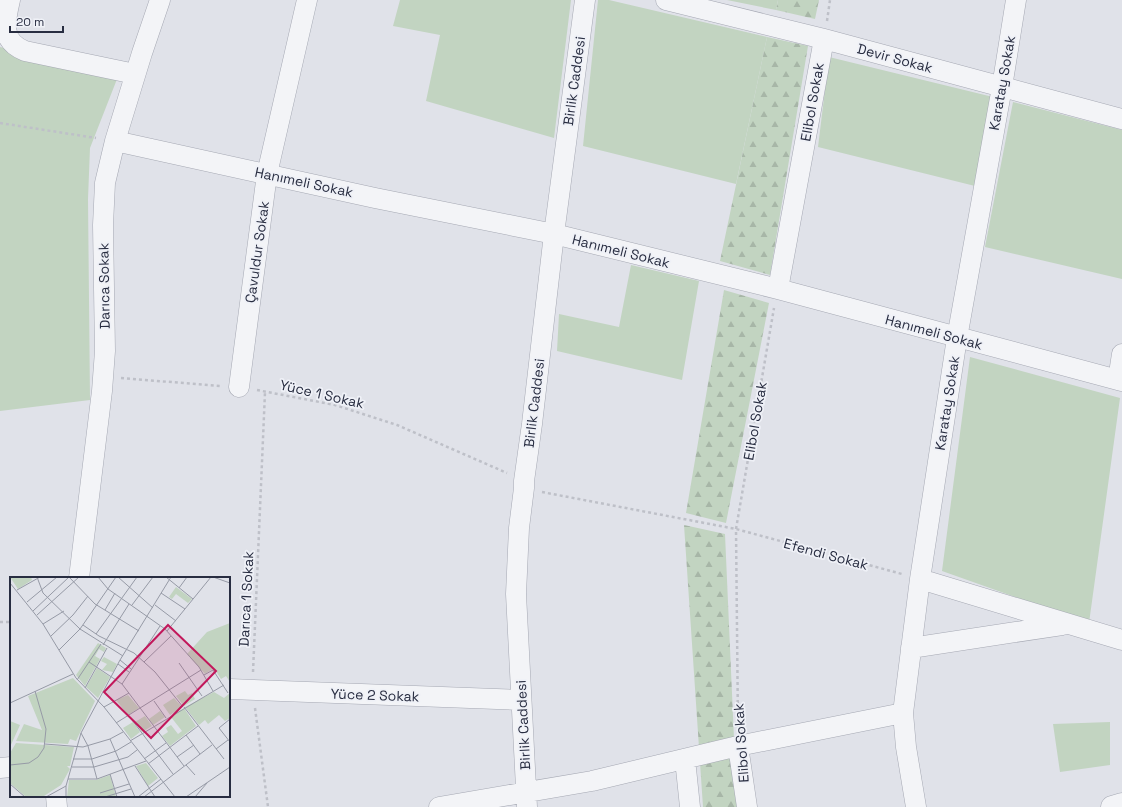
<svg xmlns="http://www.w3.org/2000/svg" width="1122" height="807" viewBox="0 0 1122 807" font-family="'Space Grotesk',sans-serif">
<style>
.grass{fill:#c2d4c1}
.forest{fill:url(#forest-firs)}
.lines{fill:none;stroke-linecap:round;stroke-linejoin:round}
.minor-casing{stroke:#a5a8b3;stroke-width:21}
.tertiary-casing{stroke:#a5a8b3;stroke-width:23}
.path{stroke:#bec0c8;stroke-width:2.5;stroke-dasharray:3 3;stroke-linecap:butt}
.minor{stroke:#f3f4f7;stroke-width:20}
.tertiary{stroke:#f3f4f7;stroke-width:22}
.labels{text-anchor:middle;stroke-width:3.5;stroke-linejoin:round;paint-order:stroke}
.street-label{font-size:14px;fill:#282d41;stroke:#eff1f7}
.inset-road{fill:none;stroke:#969aa6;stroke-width:1}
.view{fill:#c2185b;fill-opacity:0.15;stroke:#c2185b;stroke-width:2}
.inset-edge{fill:none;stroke:#282d41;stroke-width:2}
</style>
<defs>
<pattern id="forest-firs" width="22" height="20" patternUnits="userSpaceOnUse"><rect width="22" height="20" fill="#c2d4c1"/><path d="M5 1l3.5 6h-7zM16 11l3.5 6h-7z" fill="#a7b6a7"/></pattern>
</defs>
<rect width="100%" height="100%" fill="#e0e2e9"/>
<path class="grass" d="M 400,0 L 571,0 L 554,138 L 426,101 L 440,35 L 393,26 Z
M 598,0 L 609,0 L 767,37 L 736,184 L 583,146 Z
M 727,0 L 778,0 L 776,10 Z
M 0,47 L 119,74 L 90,148 L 88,199 L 90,400 L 0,411 Z
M 829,57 L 993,97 L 975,186 L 818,147 Z
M 1013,102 L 1122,130 L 1122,279 L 985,247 Z
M 631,265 L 699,281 L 682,380 L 557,351 L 559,314 L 619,327 Z
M 970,357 L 1120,398 L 1089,623 L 942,571 Z
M 1110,722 L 1110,765 L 1060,772 L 1053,724 Z"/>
<path class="forest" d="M 778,0 L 819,0 L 815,19 L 776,10 Z
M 767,37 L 808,46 L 770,275 L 720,261 Z
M 724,290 L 769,303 L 726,523 L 686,513 Z
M 684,525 L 725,534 L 737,807 L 703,807 Z"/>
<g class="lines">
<defs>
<path id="minor" d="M 10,0 C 5,22 0,41 25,51 L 135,74
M 666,0 L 824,39 L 1122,119
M 115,141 L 375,198 L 554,234 L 778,289 L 1122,381
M 778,289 L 824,39
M 1118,380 L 1122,354
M 239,387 L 267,174 L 307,0
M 79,578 L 102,391 L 105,351 L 103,225 L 105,183 L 115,141 L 142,53 L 160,0
M 920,579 L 1122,640
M 911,648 L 1062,625
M 229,689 L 521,700
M 738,746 L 747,807
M 685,759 L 690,807
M 0,768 L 11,767
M 56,796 L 57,807
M 439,807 L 592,781 L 738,746 L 903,713
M 527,807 L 516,594 L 519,528 L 524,488 L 524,481 L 532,424 L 554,234 L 585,0
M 916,807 L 906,747 L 903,713 L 920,579 L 957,338 L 1002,87 L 1016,0"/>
<path id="tertiary" d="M 1112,807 L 1122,804"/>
</defs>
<use href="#minor" class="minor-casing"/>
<use href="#tertiary" class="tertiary-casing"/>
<path class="path" d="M 827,21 L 830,0
M 0,123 L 96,138
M 121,378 L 220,386
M 257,390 L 335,405 L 397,425 L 507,473
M 542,492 L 736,529 L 902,574
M 0,622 L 11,622
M 253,672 L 265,392
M 255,708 L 268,807
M 738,727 L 736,529 L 774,308"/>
<use href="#minor" class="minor"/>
<use href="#tertiary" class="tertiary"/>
</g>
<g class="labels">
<g class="street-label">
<text transform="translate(895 58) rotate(15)" y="5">Devir Sokak</text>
<text transform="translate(574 81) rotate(-82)" y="5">Birlik Caddesi</text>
<text transform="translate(1002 83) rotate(-80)" y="5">Karatay Sokak</text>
<text transform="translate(812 102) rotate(-80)" y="5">Elibol Sokak</text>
<text transform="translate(304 182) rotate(12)" y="5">Hanımeli Sokak</text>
<text transform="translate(621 251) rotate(14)" y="5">Hanımeli Sokak</text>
<text transform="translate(257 252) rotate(-82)" y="5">Çavuldur Sokak</text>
<text transform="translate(104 286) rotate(-91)" y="5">Darıca Sokak</text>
<text transform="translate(934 332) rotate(15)" y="5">Hanımeli Sokak</text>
<text transform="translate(322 394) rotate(13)" y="5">Yüce 1 Sokak</text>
<text transform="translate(534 403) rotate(-83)" y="5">Birlik Caddesi</text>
<text transform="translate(947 403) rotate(-81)" y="5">Karatay Sokak</text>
<text transform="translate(755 421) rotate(-80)" y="5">Elibol Sokak</text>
<text transform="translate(826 554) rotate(15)" y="5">Efendi Sokak</text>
<text transform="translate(246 599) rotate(-87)" y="5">Darıca 1 Sokak</text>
<text transform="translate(375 695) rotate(2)" y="5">Yüce 2 Sokak</text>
<text transform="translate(523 725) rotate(-93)" y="5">Birlik Caddesi</text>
<text transform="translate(741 743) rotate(-94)" y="5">Elibol Sokak</text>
</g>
</g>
<g transform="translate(10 577)">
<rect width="220" height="220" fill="#e0e2e9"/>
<path d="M 0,0 L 21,0 L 22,3 L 8,12 ZM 166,10 L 182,22 L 178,26 L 166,17 L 162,22 L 159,20 ZM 220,46 L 220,105 L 216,99 L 211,102 L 204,91 L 195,97 L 177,77 L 197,55 ZM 88,66 L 96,71 L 94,75 L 89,72 L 85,79 L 90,82 L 75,109 L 66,98 ZM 94,80 L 107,87 L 103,95 L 92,93 L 97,87 L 91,84 ZM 87,91 L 100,100 L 88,121 L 76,110 ZM 63,101 L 85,124 L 66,164 L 60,162 L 58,167 L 6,164 L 14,147 L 32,153 L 18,119 ZM 175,114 L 178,118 L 182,116 L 185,122 L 174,129 L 166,119 ZM 204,115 L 214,121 L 220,116 L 220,141 L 215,144 L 209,138 L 198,147 L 195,143 L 189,148 L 175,130 ZM 118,118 L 129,131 L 118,138 L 106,123 ZM 164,121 L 172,130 L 160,138 L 153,128 ZM 174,131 L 186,149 L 160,169 L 152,159 L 158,155 L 156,151 L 161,148 L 168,157 L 172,154 L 161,140 ZM 150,134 L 155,140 L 143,148 L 139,142 ZM 135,139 L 142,149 L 132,155 L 125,145 ZM 0,144 L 10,148 L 0,170 ZM 123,145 L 130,155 L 121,162 L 113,151 ZM 6,166 L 64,170 L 60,189 L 57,189 L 60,192 L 51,208 L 34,219 L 16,220 L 0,206 L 0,176 ZM 136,186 L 148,201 L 138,209 L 126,189 ZM 100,198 L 106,220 L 57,220 L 59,203 L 86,203 Z" fill="#c2d4c1"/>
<path class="inset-road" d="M 27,0 L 33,16 L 70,52 L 113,79M 88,0 L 98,12 L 155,52 L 189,90 L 203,114M 108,0 L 143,31M 156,0 L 183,22M 203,0 L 220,6M 0,6 L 33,47 L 66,101 L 94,130 L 165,220M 169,11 L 177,0M 7,13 L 30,0M 151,16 L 175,32M 17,25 L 47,0M 122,28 L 143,0M 145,28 L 166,44M 95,33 L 105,16M 23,34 L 59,0 L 85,27 L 129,54M 27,38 L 69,0M 33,47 L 54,34M 73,48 L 89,59 L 124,76 L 145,95 L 173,130M 157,54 L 201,0M 86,57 L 127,0M 41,59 L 63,38 L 78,19M 93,68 L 119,27M 49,73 L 70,52 L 106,0M 110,83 L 121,92M 79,85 L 112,107 L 174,189M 134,85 L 161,59M 169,86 L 192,119M 108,87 L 119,95M 194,98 L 203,93 L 218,116M 67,103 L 91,67M 112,107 L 150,49M 75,111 L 97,71M 144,124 L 156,141M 0,126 L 63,97M 94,130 L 119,116M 174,130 L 214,182M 119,139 L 163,197M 220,142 L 209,151 L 220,165M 106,146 L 191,93M 71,156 L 78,169 L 87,202M 176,158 L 190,177M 100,162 L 125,220M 120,164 L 214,108M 35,167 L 73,170 L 100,162 L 113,155M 206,172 L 218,163M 167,180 L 184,168M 63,182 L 82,182 L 106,174 L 121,165M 134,182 L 156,166M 138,187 L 188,149M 0,188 L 19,186 L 28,180 L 34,171 L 36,152 L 25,114M 176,188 L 185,198M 125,189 L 145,220M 62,190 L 84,190 L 118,180 L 127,173M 100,197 L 107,220M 58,202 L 87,202 L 136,184M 0,207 L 15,220M 90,216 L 119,207M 36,220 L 56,209M 56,220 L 56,209 L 71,156 L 110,83 L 161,0M 95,220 L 121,212M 128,220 L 151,202M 134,220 L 202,168M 176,220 L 220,190M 185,220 L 197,206"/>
<path class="view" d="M 158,48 L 206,94 L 141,161 L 94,115 Z"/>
<rect width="220" height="220" class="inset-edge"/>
</g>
<path d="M10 26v6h53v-6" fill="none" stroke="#282d41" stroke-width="2"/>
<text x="16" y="26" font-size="12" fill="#282d41" stroke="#eff1f7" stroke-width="3" paint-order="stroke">20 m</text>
</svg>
